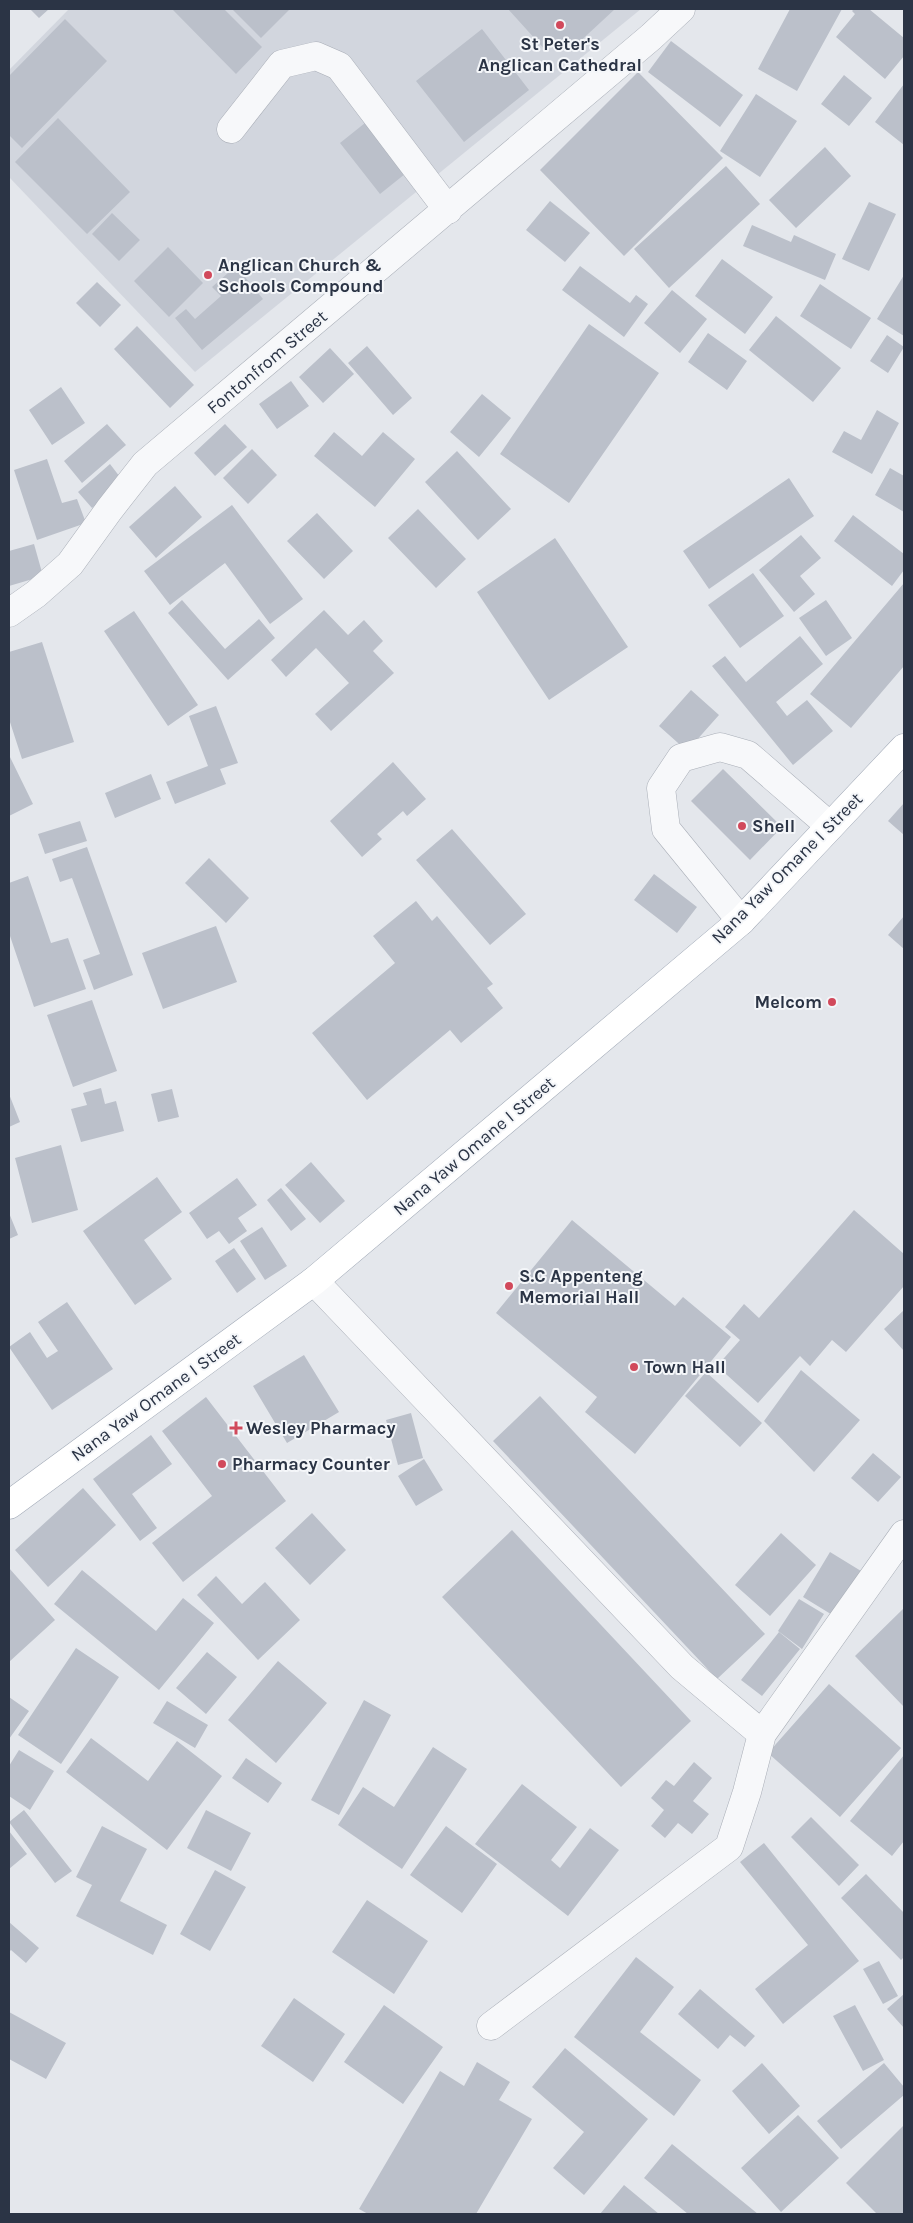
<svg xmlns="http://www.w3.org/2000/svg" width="913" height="2223" viewBox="0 0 913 2223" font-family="Karla,sans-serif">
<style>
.built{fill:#d2d6de}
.building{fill:#bbc0ca}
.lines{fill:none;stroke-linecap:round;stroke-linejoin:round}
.minor-casing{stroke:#a9aeb7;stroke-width:29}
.major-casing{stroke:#a3abb8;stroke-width:29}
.minor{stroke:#f7f8fa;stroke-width:28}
.major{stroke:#fff;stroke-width:28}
.poi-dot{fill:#d1495b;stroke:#f4f6f9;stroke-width:2}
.labels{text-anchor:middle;stroke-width:4;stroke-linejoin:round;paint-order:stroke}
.poi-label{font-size:18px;font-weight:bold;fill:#2b3445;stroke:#f4f6f9;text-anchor:start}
.street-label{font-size:18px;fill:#2b3445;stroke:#f4f6f9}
</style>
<rect width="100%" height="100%" fill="#e4e7ec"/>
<path class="built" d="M 69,9 L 641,9 L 195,372 L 9,177 L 9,70 Z"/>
<path class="building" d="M 30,9 L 49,9 L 39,18 Z
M 175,9 L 224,9 L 262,47 L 236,74 L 173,10 Z
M 232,9 L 290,9 L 261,38 Z
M 508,9 L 615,9 L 574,47 L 557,41 L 546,51 Z
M 790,9 L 842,9 L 797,91 L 758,69 Z
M 854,9 L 869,9 L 904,38 L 904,56 L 885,79 L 836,37 L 855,14 L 852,11 Z
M 65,19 L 107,61 L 22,148 L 9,135 L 9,76 Z
M 482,29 L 529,90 L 464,142 L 416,81 Z
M 671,41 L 743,95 L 720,127 L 648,72 Z
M 638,72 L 723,158 L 624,256 L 540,170 Z
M 844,75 L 872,98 L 849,126 L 821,104 Z
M 904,84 L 904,145 L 875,122 Z
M 756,94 L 797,121 L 760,177 L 720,151 Z
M 58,118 L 130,192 L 87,234 L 15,162 Z
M 365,123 L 405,174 L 380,194 L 340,143 Z
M 825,147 L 851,176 L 796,228 L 769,200 Z
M 726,166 L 760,204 L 669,288 L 634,249 Z
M 550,201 L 590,233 L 565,262 L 526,230 Z
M 869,202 L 896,214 L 869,271 L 842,259 Z
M 112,213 L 140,240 L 119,261 L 92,234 Z
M 752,225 L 791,242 L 794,235 L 836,254 L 825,280 L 743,246 Z
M 168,247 L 203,283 L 169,317 L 134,281 Z
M 722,259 L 773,297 L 745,334 L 695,296 Z
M 236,266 L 263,299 L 202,350 L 175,318 L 186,309 L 195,319 L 221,296 L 212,287 Z
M 580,266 L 630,303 L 636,295 L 648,304 L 624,337 L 562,290 Z
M 904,275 L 904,336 L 877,319 Z
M 97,282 L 121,305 L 100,327 L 76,303 Z
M 820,284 L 871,318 L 851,349 L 800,316 Z
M 672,290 L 707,319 L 680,353 L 644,323 Z
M 776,316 L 841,368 L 813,402 L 749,350 Z
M 589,324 L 659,373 L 569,503 L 500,454 Z
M 137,326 L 194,385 L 170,408 L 114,349 Z
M 708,333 L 747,361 L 727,390 L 688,362 Z
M 887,335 L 904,347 L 888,373 L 870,361 Z
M 367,346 L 412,398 L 393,415 L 348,363 Z
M 330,348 L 354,374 L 323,403 L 299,377 Z
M 291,381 L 309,406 L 277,429 L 259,404 Z
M 61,387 L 85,423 L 52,445 L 29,410 Z
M 482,394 L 511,418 L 479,457 L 450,432 Z
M 877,410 L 899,423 L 872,474 L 832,452 L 844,431 L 861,440 Z
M 107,424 L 126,445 L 82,483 L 64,461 Z
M 225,424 L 247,447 L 215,476 L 194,453 Z
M 334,432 L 362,456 L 383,432 L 415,459 L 375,507 L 314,456 Z
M 252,449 L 277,475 L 248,504 L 223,478 Z
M 457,451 L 511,509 L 478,540 L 425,482 Z
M 47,459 L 62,503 L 77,499 L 86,523 L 37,540 L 14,470 Z
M 110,464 L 123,481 L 92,508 L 78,492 Z
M 890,468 L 904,476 L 904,512 L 875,495 Z
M 789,478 L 814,516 L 709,589 L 683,551 Z
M 175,486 L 202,517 L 156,558 L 129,527 Z
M 232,505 L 303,599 L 270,624 L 225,563 L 170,605 L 144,571 Z
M 418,509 L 466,559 L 436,588 L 388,538 Z
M 317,513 L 353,551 L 324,579 L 287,541 Z
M 853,515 L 904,554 L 904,570 L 892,586 L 834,541 Z
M 801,535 L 821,558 L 800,576 L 815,594 L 794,612 L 759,570 Z
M 555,538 L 628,647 L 549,700 L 477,592 Z
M 34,544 L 43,576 L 9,586 L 9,551 Z
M 753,573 L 784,616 L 740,648 L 708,605 Z
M 904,583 L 904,666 L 851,728 L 810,694 Z
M 182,600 L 225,649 L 259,619 L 275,638 L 228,680 L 168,613 Z
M 826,600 L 852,638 L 826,656 L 799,618 Z
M 324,610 L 348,635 L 364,620 L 383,641 L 373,651 L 394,673 L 331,731 L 315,714 L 349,683 L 316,648 L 286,677 L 271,660 Z
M 134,611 L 198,705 L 168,726 L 104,631 Z
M 800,636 L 823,664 L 776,702 L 787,716 L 807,700 L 833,731 L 793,765 L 712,666 L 725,656 L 746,682 Z
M 42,642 L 74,742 L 22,759 L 9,719 L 9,652 Z
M 691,690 L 719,715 L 687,751 L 659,726 Z
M 216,706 L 238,763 L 220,769 L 226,784 L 175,804 L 166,782 L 208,766 L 189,716 Z
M 9,755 L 33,804 L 9,816 Z
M 393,762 L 426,799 L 407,816 L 403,811 L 377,834 L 382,839 L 362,857 L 330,821 Z
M 723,769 L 782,827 L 750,860 L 691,801 Z
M 151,774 L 161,799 L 115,818 L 105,793 Z
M 904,803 L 904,835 L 888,821 Z
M 80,821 L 87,841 L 45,854 L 38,834 Z
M 452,829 L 526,914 L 490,945 L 416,860 Z
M 87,847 L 133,975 L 94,990 L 83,960 L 100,954 L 72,878 L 60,882 L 52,859 Z
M 209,858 L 249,898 L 226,923 L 185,883 Z
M 654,874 L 697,907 L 677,933 L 634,900 Z
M 28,876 L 51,943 L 68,938 L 86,989 L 34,1007 L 9,933 L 9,883 Z
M 416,901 L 432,921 L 437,916 L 493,984 L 487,988 L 503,1008 L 461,1043 L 450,1030 L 367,1100 L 312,1033 L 395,963 L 373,936 Z
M 904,916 L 904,949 L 888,935 Z
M 216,926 L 237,982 L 163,1009 L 142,953 Z
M 92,1000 L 117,1071 L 73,1087 L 47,1015 Z
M 101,1088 L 105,1104 L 116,1101 L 124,1131 L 81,1142 L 71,1109 L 87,1105 L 83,1093 Z
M 172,1089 L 179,1117 L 158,1122 L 151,1094 Z
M 9,1094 L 20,1122 L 9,1127 Z
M 61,1145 L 78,1210 L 32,1223 L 15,1158 Z
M 311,1162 L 345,1201 L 320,1223 L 285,1185 Z
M 157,1177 L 182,1212 L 144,1240 L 172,1279 L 135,1305 L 83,1231 Z
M 237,1178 L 257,1205 L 238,1218 L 247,1231 L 229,1244 L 219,1231 L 207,1239 L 189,1213 Z
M 281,1188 L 306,1219 L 291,1231 L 267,1200 Z
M 854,1210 L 904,1254 L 904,1286 L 846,1352 L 832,1340 L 810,1366 L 800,1356 L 758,1403 L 717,1366 L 740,1340 L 725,1327 L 744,1304 L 759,1318 Z
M 9,1213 L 18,1235 L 9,1239 Z
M 572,1220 L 675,1306 L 683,1297 L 731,1337 L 635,1454 L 585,1412 L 597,1397 L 496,1313 Z
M 262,1227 L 287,1266 L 265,1280 L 240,1241 Z
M 234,1248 L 256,1279 L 237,1293 L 215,1261 Z
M 67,1302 L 113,1369 L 52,1410 L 9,1347 L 30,1332 L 47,1358 L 58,1351 L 38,1322 Z
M 904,1310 L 904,1351 L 884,1329 Z
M 304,1355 L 339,1412 L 287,1443 L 253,1386 Z
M 801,1370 L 860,1420 L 814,1472 L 764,1421 Z
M 706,1372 L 762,1423 L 740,1447 L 685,1396 Z
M 540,1396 L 765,1634 L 717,1679 L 493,1441 Z
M 206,1397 L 286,1501 L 183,1582 L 152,1543 L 212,1496 L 162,1431 Z
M 411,1413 L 423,1458 L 398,1465 L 386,1420 Z
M 151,1435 L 172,1464 L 132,1494 L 157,1528 L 140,1541 L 93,1479 Z
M 873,1453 L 901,1477 L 878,1502 L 851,1478 Z
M 424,1459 L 443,1490 L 416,1506 L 398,1476 Z
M 83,1488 L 116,1525 L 48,1587 L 15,1550 Z
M 312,1513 L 346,1550 L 310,1585 L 275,1548 Z
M 512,1530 L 691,1721 L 621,1787 L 442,1597 Z
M 781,1533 L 816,1565 L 770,1616 L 735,1585 Z
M 830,1552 L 861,1571 L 834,1616 L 803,1597 Z
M 9,1568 L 55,1620 L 9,1662 Z
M 82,1570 L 156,1631 L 183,1598 L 214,1623 L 159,1690 L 54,1604 Z
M 216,1576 L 242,1604 L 265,1582 L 300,1620 L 258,1660 L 197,1595 Z
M 799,1599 L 824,1614 L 802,1649 L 778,1631 Z
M 904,1608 L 904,1707 L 855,1656 Z
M 779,1632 L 800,1649 L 762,1696 L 741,1680 Z
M 76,1648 L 119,1677 L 61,1764 L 18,1735 Z
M 207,1652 L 237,1677 L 206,1714 L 176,1688 Z
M 278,1661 L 327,1703 L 276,1763 L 228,1720 Z
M 829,1684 L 901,1748 L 840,1817 L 768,1753 Z
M 9,1697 L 29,1711 L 9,1739 Z
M 364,1700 L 391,1715 L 339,1815 L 311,1800 Z
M 167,1701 L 208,1725 L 195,1748 L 153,1723 Z
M 91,1738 L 148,1781 L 177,1741 L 222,1776 L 167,1850 L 66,1772 Z
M 433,1747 L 467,1769 L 402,1869 L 338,1825 L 363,1787 L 394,1807 Z
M 19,1750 L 54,1771 L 30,1810 L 9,1796 L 9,1766 Z
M 904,1755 L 904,1841 L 892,1856 L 850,1821 Z
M 246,1758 L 282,1783 L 268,1803 L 232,1778 Z
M 694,1762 L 712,1778 L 693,1801 L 709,1814 L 692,1834 L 678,1823 L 665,1838 L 651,1826 L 664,1810 L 651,1798 L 666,1780 L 674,1786 Z
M 522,1784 L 577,1827 L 551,1860 L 560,1868 L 590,1828 L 619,1850 L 568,1916 L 475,1844 Z
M 24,1810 L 72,1871 L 55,1883 L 9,1822 Z
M 206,1810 L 251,1833 L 231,1871 L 187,1848 Z
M 811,1817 L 859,1865 L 839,1886 L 791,1837 Z
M 102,1826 L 147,1849 L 120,1901 L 167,1925 L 153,1955 L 76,1916 L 92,1885 L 76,1877 Z
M 446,1826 L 497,1864 L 462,1913 L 410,1875 Z
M 9,1831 L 27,1854 L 9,1869 Z
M 764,1843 L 859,1961 L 783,2024 L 755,1989 L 808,1945 L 740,1862 Z
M 215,1870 L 246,1887 L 210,1951 L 180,1934 Z
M 866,1874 L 904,1913 L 904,1957 L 901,1960 L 841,1898 Z
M 367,1900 L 428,1941 L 394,1994 L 332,1952 Z
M 9,1922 L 39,1948 L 26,1963 L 11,1950 L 9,1952 Z
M 636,1957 L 674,1987 L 640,2032 L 701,2080 L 674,2116 L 574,2037 Z
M 879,1961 L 898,1996 L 883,2004 L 863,1969 Z
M 700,1989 L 755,2036 L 745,2047 L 730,2035 L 718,2049 L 678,2014 Z
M 904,1994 L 904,2028 L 887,2009 Z
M 294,1998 L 345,2034 L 313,2082 L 261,2046 Z
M 384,2005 L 443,2047 L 403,2104 L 344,2062 Z
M 855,2005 L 884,2060 L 863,2071 L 833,2016 Z
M 9,2012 L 66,2043 L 46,2079 L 9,2059 Z
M 565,2048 L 648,2119 L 584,2195 L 553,2168 L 584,2132 L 532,2087 Z
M 477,2062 L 510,2082 L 499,2100 L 532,2119 L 476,2214 L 368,2214 L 359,2209 L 440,2071 L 464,2086 Z
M 762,2063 L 800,2106 L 769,2134 L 732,2091 Z
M 884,2063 L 904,2087 L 904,2095 L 841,2149 L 817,2121 Z
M 798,2115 L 839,2158 L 781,2212 L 741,2168 Z
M 904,2125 L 904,2214 L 877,2214 L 846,2183 Z
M 672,2144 L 758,2214 L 688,2214 L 644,2178 Z
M 624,2185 L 659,2214 L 600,2214 Z"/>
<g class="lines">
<defs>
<path id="minor" d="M 231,129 L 282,64 L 316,56 L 339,66 L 448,210
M 9,613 L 36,594 L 70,564 L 109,510 L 145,464 L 651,37 L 681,9
M 741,921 L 666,829 L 661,788 L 681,758 L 720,747 L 748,755 L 830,826
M 314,1281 L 682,1667 L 762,1734 L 747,1792 L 729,1847 L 491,2026
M 762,1734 L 904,1534"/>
<path id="major" d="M 9,1505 L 314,1281 L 741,921 L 904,748"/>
</defs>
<use href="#minor" class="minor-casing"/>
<use href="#major" class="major-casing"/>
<use href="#minor" class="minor"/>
<use href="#major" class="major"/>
</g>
<g class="poi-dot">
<circle cx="560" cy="25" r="5"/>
<circle cx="208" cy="275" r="5"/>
<circle cx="742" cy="826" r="5"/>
<circle cx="832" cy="1002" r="5"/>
<circle cx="509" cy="1286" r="5"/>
<circle cx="634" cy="1367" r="5"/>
<path d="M233.5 1420.5h5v5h5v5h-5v5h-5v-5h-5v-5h5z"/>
<circle cx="222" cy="1464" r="5"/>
</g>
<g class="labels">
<g class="poi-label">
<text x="560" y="50" text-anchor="middle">St Peter's<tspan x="560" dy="21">Anglican Cathedral</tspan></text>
<text x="218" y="271">Anglican Church &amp;<tspan x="218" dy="21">Schools Compound</tspan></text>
<text x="752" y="832">Shell</text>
<text x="822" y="1008" text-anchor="end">Melcom</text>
<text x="519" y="1282">S.C Appenteng<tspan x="519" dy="21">Memorial Hall</tspan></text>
<text x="644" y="1373">Town Hall</text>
<text x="246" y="1434">Wesley Pharmacy</text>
<text x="232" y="1470">Pharmacy Counter</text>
</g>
<g class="street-label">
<text transform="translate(267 362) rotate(-40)" y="6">Fontonfrom Street</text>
<text transform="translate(787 868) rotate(-45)" y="6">Nana Yaw Omane I Street</text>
<text transform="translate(474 1146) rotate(-40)" y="6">Nana Yaw Omane I Street</text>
<text transform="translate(156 1397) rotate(-36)" y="6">Nana Yaw Omane I Street</text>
</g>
</g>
<rect width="913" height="2223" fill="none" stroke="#2b3445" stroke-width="20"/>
</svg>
